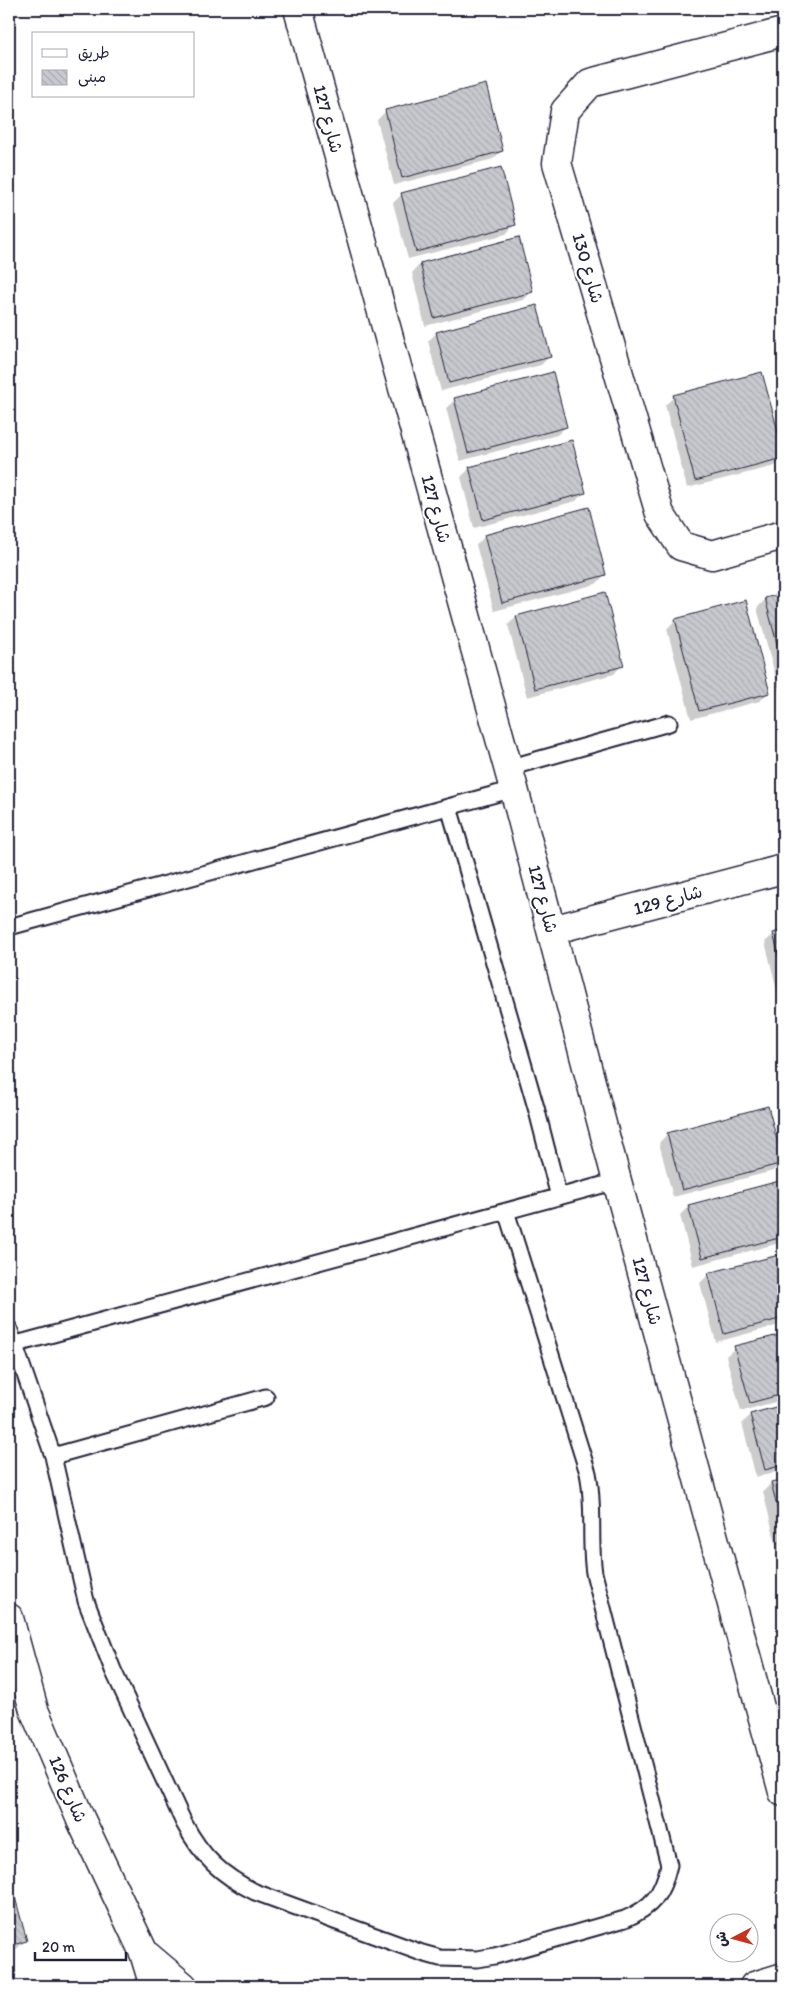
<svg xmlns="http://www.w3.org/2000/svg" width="792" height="1995" viewBox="0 0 792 1995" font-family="Itim,'Playpen Sans Arabic',sans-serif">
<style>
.shadow{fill:#0003}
.building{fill:url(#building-back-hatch);stroke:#22223b}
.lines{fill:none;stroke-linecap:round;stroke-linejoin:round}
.lane-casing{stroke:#22223b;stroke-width:19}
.street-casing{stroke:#22223b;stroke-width:31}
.secondary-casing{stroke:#22223b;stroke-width:31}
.lane{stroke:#fff;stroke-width:15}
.street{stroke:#fff;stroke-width:28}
.secondary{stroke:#fff;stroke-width:28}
.labels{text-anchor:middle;stroke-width:4;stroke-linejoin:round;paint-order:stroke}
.street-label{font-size:18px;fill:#22223b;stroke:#fff}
</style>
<defs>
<pattern id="building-back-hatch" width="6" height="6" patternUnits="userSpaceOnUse" patternTransform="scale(1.25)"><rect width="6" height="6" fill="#c8c8cf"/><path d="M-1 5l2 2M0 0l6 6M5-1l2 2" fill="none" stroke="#acacb3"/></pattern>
</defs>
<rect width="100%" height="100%" fill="#fff"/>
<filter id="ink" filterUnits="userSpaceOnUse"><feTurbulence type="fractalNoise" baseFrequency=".02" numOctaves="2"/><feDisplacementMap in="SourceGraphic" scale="10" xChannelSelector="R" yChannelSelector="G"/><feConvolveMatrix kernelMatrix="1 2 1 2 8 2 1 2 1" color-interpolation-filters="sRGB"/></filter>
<g filter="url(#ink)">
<path class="shadow" d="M 386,111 L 502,151 L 493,159 L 394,185 L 377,120 Z
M 402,194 L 514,225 L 506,234 L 408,259 L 393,203 Z
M 518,239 L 532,292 L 523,300 L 425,326 L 412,273 L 420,264 Z
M 437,333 L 550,356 L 541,365 L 441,391 L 428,341 Z
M 761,373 L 783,457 L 775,466 L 687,488 L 665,405 L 674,397 Z
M 455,400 L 566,427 L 557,435 L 460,461 L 446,408 Z
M 470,468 L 584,492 L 576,501 L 474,528 L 461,477 Z
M 485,536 L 605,575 L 596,584 L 494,611 L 476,545 Z
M 783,594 L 783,692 L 780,693 L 757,608 L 766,599 Z
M 516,617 L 622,665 L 614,674 L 527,697 L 508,625 Z
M 675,620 L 769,692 L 760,701 L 691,719 L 667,629 Z
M 783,931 L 783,1014 L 765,942 L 774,934 Z
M 667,1134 L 781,1162 L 773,1171 L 673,1197 L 659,1143 Z
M 783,1181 L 783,1242 L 693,1266 L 680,1215 L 689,1206 Z
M 783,1255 L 783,1324 L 716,1342 L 700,1283 L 709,1274 Z
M 783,1335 L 783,1400 L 741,1411 L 726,1356 L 735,1348 Z
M 783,1406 L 783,1470 L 756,1477 L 742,1423 L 751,1415 Z
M 783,1480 L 783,1551 L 778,1552 L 763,1492 L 771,1483 Z
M 9,1880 L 25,1940 L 17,1949 L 9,1951 Z"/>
<path class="building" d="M 486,84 L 503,151 L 402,178 L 385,110 Z
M 501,167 L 516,225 L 416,252 L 401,193 Z
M 519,237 L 533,292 L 434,318 L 420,263 Z
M 537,305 L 551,357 L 449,383 L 436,332 Z
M 553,372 L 567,427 L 468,453 L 454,398 Z
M 762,372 L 783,450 L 783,458 L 695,481 L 673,395 Z
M 572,440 L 586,493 L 483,520 L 469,467 Z
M 589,507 L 606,575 L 502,603 L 484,535 Z
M 605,592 L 624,666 L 535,689 L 516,616 Z
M 783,593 L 783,667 L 765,598 Z
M 746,600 L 770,693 L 699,711 L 675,619 Z
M 783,930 L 783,973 L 773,933 Z
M 768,1106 L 783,1163 L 682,1190 L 667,1133 Z
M 783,1180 L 783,1237 L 702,1258 L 688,1205 Z
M 783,1254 L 783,1318 L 724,1334 L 708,1273 Z
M 783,1334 L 783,1394 L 750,1403 L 734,1346 Z
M 783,1405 L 783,1465 L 765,1470 L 750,1414 Z
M 783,1479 L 783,1531 L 771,1482 Z
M 9,1875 L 27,1941 L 9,1946 Z"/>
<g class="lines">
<defs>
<path id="lane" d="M 508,768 L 669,723
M 449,807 L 537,1111 L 559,1197
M 9,927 L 514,789
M 9,1328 L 53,1456 L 86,1601 L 113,1670 L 184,1823 C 202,1857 221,1875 255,1892 L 422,1953 L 440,1958 L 477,1959 L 495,1956 L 625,1919 C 653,1907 662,1894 669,1865 L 594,1573 C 589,1540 595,1507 588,1473 L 506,1211
M 9,1346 L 617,1181
M 53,1456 L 266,1397"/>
<path id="street" d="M 298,9 L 514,789 L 617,1181 L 783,1792
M 783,32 L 590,83 L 565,111 L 557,163 L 660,514 L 681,546 L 712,555 L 783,535
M 552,930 L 783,869
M 9,1618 L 34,1710 L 81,1820 L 144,1953 L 154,1986
M 144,1953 L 183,1986"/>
<path id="secondary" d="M 754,1986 L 783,1977"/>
</defs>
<use href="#lane" class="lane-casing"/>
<use href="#street" class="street-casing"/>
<use href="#secondary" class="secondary-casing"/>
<use href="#lane" class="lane"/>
<use href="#street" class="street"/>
<use href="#secondary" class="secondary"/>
</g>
</g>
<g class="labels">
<g class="street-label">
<text transform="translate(328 119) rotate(75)" y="6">شارع 127</text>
<text transform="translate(588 268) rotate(74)" y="6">شارع 130</text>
<text transform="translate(436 509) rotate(75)" y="6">شارع 127</text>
<text transform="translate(543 899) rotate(75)" y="6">شارع 127</text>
<text transform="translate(668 900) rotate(-15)" y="6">شارع 129</text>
<text transform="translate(647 1291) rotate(75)" y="6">شارع 127</text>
<text transform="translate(68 1789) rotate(67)" y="6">شارع 126</text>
</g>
</g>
<rect width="792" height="1995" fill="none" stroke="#fff" stroke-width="30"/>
<rect x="15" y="15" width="762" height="1965" fill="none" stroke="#22223b" stroke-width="2" filter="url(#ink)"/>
<rect x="32" y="32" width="162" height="65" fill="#ffffff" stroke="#a7a7b1"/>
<rect x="42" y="49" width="25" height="8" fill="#ffffff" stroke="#a7a7b1"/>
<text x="78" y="58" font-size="15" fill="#22223b">طريق</text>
<rect x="42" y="70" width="25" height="15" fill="url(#building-back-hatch)" stroke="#a7a7b1"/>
<text x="78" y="82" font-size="15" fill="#22223b">مبنى</text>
<g transform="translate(734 1938) rotate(264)"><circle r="24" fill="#ffffff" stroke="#a7a7b1"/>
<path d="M0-4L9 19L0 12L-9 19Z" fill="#c8321e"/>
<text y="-8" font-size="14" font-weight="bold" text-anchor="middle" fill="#22223b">ش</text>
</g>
<path d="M35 1952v8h91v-8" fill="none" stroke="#22223b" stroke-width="2.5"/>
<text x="42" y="1952" font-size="15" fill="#22223b" stroke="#ffffff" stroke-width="4" paint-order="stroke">20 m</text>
</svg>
